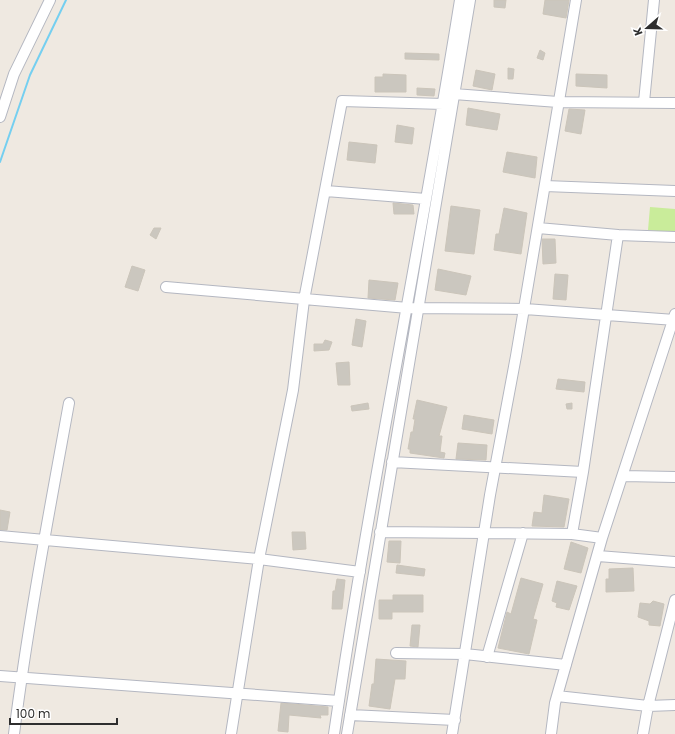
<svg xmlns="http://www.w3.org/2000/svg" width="675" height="734" viewBox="0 0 675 734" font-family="Poppins,sans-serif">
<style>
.pitch{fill:#c9ec9a}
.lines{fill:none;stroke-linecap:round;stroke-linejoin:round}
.stream{stroke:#75cff0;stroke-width:2}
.building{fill:#cbc7bf;stroke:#cbc5ba}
.minor-casing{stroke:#b4b7c1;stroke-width:12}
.minor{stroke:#fff;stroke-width:10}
</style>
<rect width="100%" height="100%" fill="#efe9e1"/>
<path class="pitch" d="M 650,207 L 675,209 L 675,233 L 648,230 Z"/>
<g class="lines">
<path class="stream" d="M 0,162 L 30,75 L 66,0"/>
</g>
<path class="building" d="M 494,0 L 506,0 L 505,8 L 494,7 Z
M 545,0 L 569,0 L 566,18 L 543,14 Z
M 540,50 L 545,53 L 543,60 L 537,58 Z
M 405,53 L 439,54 L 439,60 L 405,59 Z
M 508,68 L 514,69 L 513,79 L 508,79 Z
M 476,70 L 495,74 L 492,90 L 473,86 Z
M 383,74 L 406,75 L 406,92 L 375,92 L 375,77 L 383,77 Z
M 576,74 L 607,75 L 607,88 L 576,86 Z
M 417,88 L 435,89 L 434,96 L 417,95 Z
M 468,108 L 500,114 L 497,130 L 466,125 Z
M 569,109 L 585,110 L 581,134 L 565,131 Z
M 397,125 L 414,128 L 412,144 L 395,142 Z
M 349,142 L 377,145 L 375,163 L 347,160 Z
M 507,152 L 537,157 L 535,178 L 503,172 Z
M 393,203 L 413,205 L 414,214 L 394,214 Z
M 451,206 L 480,210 L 474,254 L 445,251 Z
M 504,208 L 527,213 L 521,254 L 494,250 L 496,234 L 499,234 Z
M 154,228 L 161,228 L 156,239 L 150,235 Z
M 542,239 L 555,239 L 556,263 L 543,264 Z
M 132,266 L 145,270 L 138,291 L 125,287 Z
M 438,269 L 471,276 L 466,295 L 435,290 Z
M 555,274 L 568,275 L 566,300 L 553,299 Z
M 369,280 L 398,283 L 395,300 L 368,298 Z
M 356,319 L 366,321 L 362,347 L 352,345 Z
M 325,340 L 332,342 L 329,350 L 314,351 L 314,344 L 323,344 Z
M 349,362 L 350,385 L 338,385 L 336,363 Z
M 558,379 L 585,382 L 584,392 L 556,389 Z
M 417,400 L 447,407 L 439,436 L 442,436 L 440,452 L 445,453 L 444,458 L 410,453 L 410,449 L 408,449 L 411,432 L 413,432 L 415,419 L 413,419 Z
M 368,403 L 369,409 L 352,411 L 351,406 Z
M 572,403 L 572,409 L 567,409 L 566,404 Z
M 464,415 L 494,420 L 492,434 L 462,429 Z
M 458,443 L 487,445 L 486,460 L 456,459 Z
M 544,495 L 569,499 L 564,527 L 532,526 L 534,512 L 542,513 Z
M 0,510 L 10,512 L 7,530 L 0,530 Z
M 292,532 L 305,532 L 306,549 L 293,550 Z
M 389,541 L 401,541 L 400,563 L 387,562 Z
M 571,542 L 588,548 L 581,573 L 564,569 Z
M 397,565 L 425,569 L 424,576 L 396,573 Z
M 633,568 L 634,591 L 606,592 L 606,579 L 609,579 L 609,569 Z
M 521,578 L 543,584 L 533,619 L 537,620 L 529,654 L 498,648 L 507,612 L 511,614 Z
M 337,579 L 345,580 L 342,609 L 332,609 L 333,591 L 335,591 Z
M 557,581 L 577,586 L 569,610 L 556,607 L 557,603 L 552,601 Z
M 393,595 L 423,595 L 423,612 L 392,612 L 392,619 L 379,619 L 379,600 L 393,600 Z
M 653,601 L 664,604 L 660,626 L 649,625 L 649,621 L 638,617 L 640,603 L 650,604 Z
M 412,625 L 420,625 L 418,647 L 410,646 Z
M 376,659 L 406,661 L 405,679 L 395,679 L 390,709 L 369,706 L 372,684 L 374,684 Z
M 281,703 L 328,707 L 328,715 L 320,715 L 321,718 L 289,715 L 288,732 L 278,731 Z"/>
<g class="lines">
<defs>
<path id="minor" d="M 454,94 L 558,102 L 675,103
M 644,102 L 654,0
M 0,117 L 14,74 L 50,0
M 545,186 L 675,191
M 326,191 L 426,199
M 538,228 L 618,235
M 166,287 L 408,308 L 525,309 L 675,320
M 392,462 L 583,472
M 623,476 L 675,477
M 380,532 L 572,534 L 602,538
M 572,534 L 583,472 L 618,235 L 675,237
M 0,536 L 259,559 L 360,572
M 598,556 L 675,562
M 396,653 L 465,654 L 566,665
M 487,657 L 523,533
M 0,676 L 339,701
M 557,696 L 648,706 L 675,705
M 350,715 L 455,720
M 14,734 C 28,623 49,513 69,403
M 231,734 L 259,559 L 293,390 L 304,300 L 342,101 L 443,104
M 334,734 C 370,488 421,245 460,0
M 347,734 L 470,0
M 452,734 L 490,495 L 516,356 L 576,0
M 551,734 L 555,703 L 602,538 L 675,314
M 643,734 L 648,706 L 675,600"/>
</defs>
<use href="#minor" class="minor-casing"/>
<use href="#minor" class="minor"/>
</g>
<g transform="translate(647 28) rotate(250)" stroke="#ffffff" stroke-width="3" paint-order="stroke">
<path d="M0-3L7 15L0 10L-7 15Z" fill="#2e2e2e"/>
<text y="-6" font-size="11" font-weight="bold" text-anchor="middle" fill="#2e2e2e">K</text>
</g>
<path d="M10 718v6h107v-6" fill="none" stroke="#2e2e2e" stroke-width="2"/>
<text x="16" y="718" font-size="12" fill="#2e2e2e" stroke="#ffffff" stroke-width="3" paint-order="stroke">100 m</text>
</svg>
